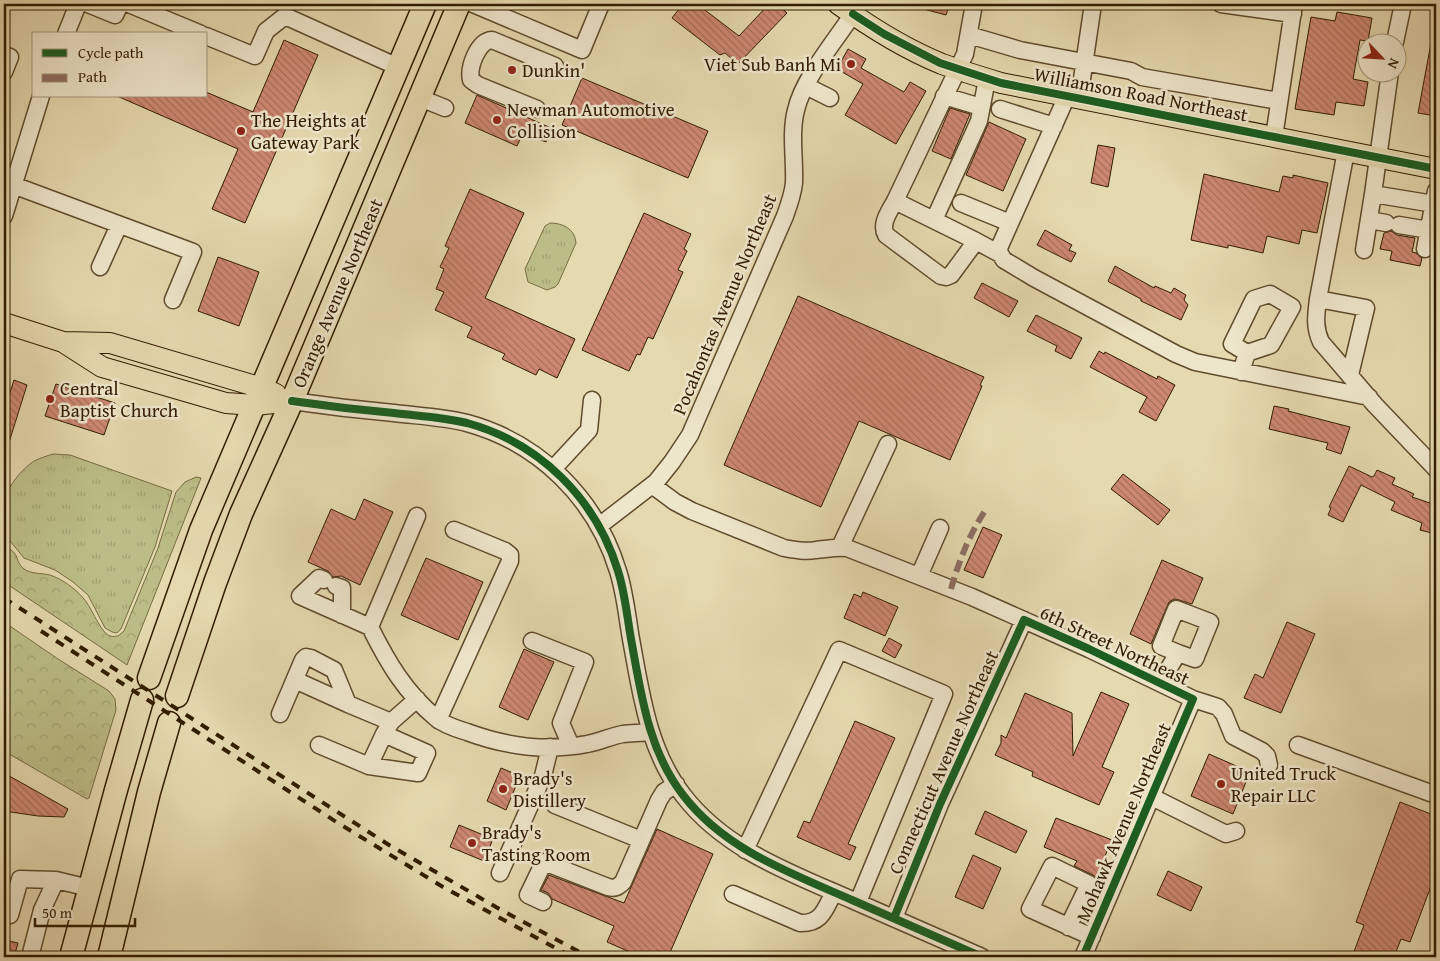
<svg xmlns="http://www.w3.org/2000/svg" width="1440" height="961" viewBox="0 0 1440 961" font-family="'Gentium Book Plus',serif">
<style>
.grass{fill:url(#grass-tufts);stroke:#776c43}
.forest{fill:url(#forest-crowns);stroke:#776c43}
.building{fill:url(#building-back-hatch);stroke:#321c00}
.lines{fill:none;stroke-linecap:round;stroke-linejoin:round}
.minor-casing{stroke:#5f4b2c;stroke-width:19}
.major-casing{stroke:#321c00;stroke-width:22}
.highway-casing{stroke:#321c00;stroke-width:25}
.minor{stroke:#eee6cb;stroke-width:16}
.major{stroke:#e5d9af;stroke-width:20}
.highway{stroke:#e5d9af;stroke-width:22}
.rail{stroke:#321c00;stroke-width:4;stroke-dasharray:9 9;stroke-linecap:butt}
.quiet{stroke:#8d6e63;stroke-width:6;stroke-dasharray:12 6;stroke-linecap:butt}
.cycleway-casing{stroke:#eee6cb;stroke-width:11}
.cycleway{stroke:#1b5e20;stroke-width:8}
.poi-dot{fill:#8f2418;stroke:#eee6cb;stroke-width:2}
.labels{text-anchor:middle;stroke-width:5;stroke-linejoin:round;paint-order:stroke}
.poi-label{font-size:19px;fill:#321c00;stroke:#eee6cb;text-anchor:start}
.street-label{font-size:19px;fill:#321c00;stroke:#eee6cb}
</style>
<defs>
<pattern id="grass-tufts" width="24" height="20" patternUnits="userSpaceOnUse" patternTransform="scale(1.25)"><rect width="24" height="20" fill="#bcbd86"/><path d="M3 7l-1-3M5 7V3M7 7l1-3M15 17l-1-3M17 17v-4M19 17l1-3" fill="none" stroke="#a2a272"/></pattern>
<pattern id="forest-crowns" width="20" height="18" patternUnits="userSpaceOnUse" patternTransform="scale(1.25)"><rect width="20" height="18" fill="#bcbd86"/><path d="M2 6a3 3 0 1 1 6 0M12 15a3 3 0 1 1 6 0" fill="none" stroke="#a2a272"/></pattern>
<pattern id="building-back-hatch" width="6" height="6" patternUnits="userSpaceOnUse" patternTransform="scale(1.25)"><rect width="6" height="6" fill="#ce8872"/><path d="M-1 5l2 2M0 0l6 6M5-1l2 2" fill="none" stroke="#a86e5b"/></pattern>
</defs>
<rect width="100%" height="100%" fill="#e5d9af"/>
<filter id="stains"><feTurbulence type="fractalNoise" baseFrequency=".004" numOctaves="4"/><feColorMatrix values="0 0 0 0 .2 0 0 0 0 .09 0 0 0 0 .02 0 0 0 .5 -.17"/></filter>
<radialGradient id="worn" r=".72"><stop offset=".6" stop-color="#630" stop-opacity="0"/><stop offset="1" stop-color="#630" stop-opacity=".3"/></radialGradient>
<path class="grass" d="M 550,223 C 563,223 575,229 576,243 L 558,284 L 555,287 L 547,290 L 528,282 L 525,269 L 545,226 Z
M 53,454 L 70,455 L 172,491 L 155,547 L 121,629 L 117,633 L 112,632 L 105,628 L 88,595 L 73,582 L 55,570 L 24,558 L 11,542 L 4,538 L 4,500 C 9,485 21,470 34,461 C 40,458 47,456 53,454 Z"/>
<path class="forest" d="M 196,477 L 201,478 L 127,665 L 4,582 L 5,547 C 21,553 14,561 24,569 C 31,574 41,573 50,575 C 62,579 76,589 84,599 C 92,608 100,632 110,636 C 113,637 116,636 118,636 L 124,631 L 158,548 L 176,492 L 185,482 Z
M 4,622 L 58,659 L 109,691 L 115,699 L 116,710 L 89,798 L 87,799 L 4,751 L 4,640 L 7,637 L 4,633 Z"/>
<path class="building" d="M 683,4 L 697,4 L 739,36 L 769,4 L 778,4 L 787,13 L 738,64 L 725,53 L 720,55 L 672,18 Z
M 917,4 L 950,4 L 946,15 L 916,7 Z
M 1337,12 L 1372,18 L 1368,41 L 1360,40 L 1353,79 L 1368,82 L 1364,106 L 1336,102 L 1334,115 L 1295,109 L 1311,17 L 1335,21 Z
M 284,40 L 318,55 L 245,223 L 212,209 L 238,149 L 117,96 L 206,96 L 206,92 L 253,112 Z
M 1431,43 L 1436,44 L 1436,116 L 1418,113 Z
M 848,49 L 866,59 L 861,68 L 904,92 L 910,82 L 926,91 L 896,144 L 845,115 L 863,84 L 837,69 Z
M 582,78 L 708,131 L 688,178 L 562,125 Z
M 477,95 L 551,128 L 546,142 L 523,133 L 517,146 L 465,123 Z
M 950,108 L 970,114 L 951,159 L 932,151 Z
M 989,122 L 1026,139 L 1003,191 L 966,175 Z
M 1098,145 L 1115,148 L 1108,187 L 1091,183 Z
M 1204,174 L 1279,192 L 1283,176 L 1293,178 L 1293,175 L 1328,183 L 1317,233 L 1302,230 L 1299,244 L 1267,236 L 1263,253 L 1228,245 L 1228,248 L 1191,240 Z
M 470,189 L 524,213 L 485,298 L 575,339 L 557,378 L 539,369 L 536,375 L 502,359 L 505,354 L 467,337 L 472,327 L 435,310 L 444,292 L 436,289 L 444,269 L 440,267 L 449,248 L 445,246 Z
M 644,213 L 691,234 L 684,249 L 687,251 L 678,270 L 683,272 L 653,339 L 648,337 L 640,355 L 637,354 L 629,371 L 582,350 Z
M 1045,230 L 1072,245 L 1069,250 L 1076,253 L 1071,262 L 1037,245 Z
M 1391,231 L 1397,235 L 1415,238 L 1412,252 L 1416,253 L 1422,258 L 1420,266 L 1390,260 L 1392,251 L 1380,249 L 1384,233 Z
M 218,257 L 259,272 L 239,326 L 198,311 Z
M 1115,266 L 1154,288 L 1155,286 L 1171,293 L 1174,288 L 1186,295 L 1184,300 L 1188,305 L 1181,320 L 1141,301 L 1141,299 L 1109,282 L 1108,281 Z
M 982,283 L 1018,301 L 1009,317 L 974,298 Z
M 798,296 L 984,377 L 980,385 L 982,386 L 950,460 L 859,421 L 821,507 L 724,465 Z
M 1036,315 L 1082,338 L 1071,359 L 1055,351 L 1057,346 L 1027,331 Z
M 1099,351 L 1104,354 L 1105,352 L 1157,379 L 1158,376 L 1175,385 L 1156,421 L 1139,412 L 1147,397 L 1090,367 Z
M 14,380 L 27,385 L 6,452 L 4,452 L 4,411 Z
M 56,384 L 115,403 L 104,435 L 45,416 Z
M 1274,406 L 1289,409 L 1288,411 L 1350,427 L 1341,454 L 1326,449 L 1328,443 L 1269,429 Z
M 1349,466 L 1372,477 L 1374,476 L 1377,470 L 1395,478 L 1392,484 L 1414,494 L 1412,497 L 1436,505 L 1436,534 L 1420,530 L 1422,523 L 1391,510 L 1395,502 L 1361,485 L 1343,522 L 1328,515 L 1331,508 L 1329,507 Z
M 1123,474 L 1170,510 L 1158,525 L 1111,489 Z
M 364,499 L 393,512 L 360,585 L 341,576 L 333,577 L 328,571 L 308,562 L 331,509 L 355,520 Z
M 983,527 L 1002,535 L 983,578 L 964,570 Z
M 426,558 L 483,582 L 458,640 L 401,615 Z
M 1162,560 L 1203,578 L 1192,604 L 1179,600 L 1174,599 L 1169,602 L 1151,644 L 1130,634 Z
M 863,592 L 898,607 L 885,636 L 844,618 L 854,594 L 861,597 Z
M 1287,622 L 1315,634 L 1281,713 L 1244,698 L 1255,674 L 1263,678 Z
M 889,638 L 902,645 L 895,658 L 882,651 Z
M 524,649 L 554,662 L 528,720 L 499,707 Z
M 1101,692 L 1129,704 L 1102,767 L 1114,772 L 1099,805 L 1032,776 L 1033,772 L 995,755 L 1001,743 L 1001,735 L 1006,738 L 1025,693 L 1072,713 L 1073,756 Z
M 855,721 L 895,738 L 848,844 L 856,847 L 850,860 L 797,837 L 804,821 L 810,823 Z
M 1209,754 L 1250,772 L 1233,814 L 1191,796 Z
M 501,768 L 520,776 L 506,810 L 487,801 Z
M 4,773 L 68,809 L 64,817 L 38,816 L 4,811 Z
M 1400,802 L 1436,816 L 1436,873 L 1410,942 L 1401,939 L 1394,957 L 1352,957 L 1364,925 L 1356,922 Z
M 985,811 L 1027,831 L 1016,853 L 975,834 Z
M 1056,818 L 1112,840 L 1105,856 L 1107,857 L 1098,879 L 1093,875 L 1074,866 L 1077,861 L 1044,847 Z
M 459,825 L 493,839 L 484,861 L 450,847 Z
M 657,829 L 713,854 L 668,957 L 641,957 L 607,942 L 614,926 L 552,899 L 548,893 L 541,890 L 549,875 L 624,903 Z
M 973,855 L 1001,868 L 983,909 L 955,897 Z
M 1168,871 L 1202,887 L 1191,911 L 1157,895 Z
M 4,940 L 18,943 L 14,957 L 4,957 Z"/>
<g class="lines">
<defs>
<path id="minor" d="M 88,4 L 115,15 L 120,4
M 129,4 L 201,34
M 473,4 L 582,50 L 601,4
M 974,4 L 965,54 L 895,201 L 976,241 L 1000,254
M 1221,4 L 1293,14
M 66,34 L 78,4
M 969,35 L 1020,50 L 1131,71 L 1142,77 L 1279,101
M 206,36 L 255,56 L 266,31 L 285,16 L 398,67
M 1395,42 L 1403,4
M 4,55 L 10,57 L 4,72
M 1390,72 L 1373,194 L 1434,204
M 806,86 L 830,98
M 944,96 L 981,107
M 1067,96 L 999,248 L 1000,254 L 1004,260 L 1034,278 L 1176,354 L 1195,362 L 1369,397
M 420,98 L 445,108
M 1079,99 L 1093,4
M 537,109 L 478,85 L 471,80 C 468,67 478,41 492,40 L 555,66
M 1000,109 L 1054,126
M 1274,137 L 1294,4
M 1346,151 L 1318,299 C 1316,315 1314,327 1321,342 L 1375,405 L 1436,469
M 13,185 L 193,252 L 173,300
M 895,201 C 889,212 880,224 886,235 L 941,276 L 946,277 L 951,275 L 976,241
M 961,203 L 1010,223
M 4,216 L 41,96
M 934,220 L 979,121 L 987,79
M 1369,220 L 1386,223
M 1399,225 L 1429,230
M 1425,249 L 1436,191
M 1364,250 L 1373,194
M 100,267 L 119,225
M 1318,299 L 1366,308 L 1350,375
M 1241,372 L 1247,353 L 1232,344 L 1254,299 L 1270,294 L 1292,307 L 1271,345 L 1247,353
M 292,401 C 326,406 360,410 394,413 C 419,416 443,417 467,423 C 540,443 596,499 618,571 C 625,593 627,616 631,639 C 641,693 648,750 683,795 C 725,850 791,873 852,900 C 895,919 939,938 982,957
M 553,469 L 589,430 L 592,400
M 652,485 L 675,502 L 692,511 L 784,548 C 795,550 805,552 816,550 C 827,549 836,547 847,548 L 972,597 L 1089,649 L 1193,699 L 1218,707 L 1224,714 L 1233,736 L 1262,751 L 1267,756 L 1269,765
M 417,516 L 370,627 C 388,663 405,692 436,718 C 444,725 457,729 467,732 C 505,746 546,752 587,744 C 599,742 611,736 623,734 C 632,733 641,733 650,732
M 599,526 L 656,482 L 672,462 L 690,435 L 785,216 C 789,205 793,194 794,183 C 795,159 790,133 796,110 C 803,79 835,41 853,14
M 840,547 L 888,444
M 919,576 L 940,528
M 324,580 L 319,578 L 300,596 L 370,627
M 336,586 L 342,588 L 342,615
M 532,641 L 585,662 L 561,723 L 571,746
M 295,680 L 348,704
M 1160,683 L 1178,653 L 1161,646 L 1176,609 L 1210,622 L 1195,659 L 1178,653
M 280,714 L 303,660 L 306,657 L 311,658 L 334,670 L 348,704 L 391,722
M 438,720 L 510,561 L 510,555 L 505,551 L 454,530
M 319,745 L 369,766 L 418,773 L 427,753 L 384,734 L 391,722 L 417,699
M 1298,745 L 1436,795
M 369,766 L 384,734
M 1152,797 L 1226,834 L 1236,831
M 555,805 L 641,840
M 745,850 L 839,650 L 944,694 L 858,902
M 500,873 L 543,776 L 550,747
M 733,894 L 800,923 C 822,924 825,909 834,892
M 543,902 L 528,895 L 544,862 L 608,887 C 615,889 618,887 623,882 L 659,800 L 664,792 L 676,784
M 10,915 L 20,879 L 56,880
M 894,918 L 940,804 L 1024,620
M 1068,927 L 1089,884 L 1052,866 L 1030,909 L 1092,937
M 30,957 L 42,910 L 56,880 L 89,888
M 1083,957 L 1193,699"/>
<path id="major" d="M 838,4 C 870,27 905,49 942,64 C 961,71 981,77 1001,83 L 1436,169
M 4,323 L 63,342 L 102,367 L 226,403 L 255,405 L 292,401
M 63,342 L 110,343 L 262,388 L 276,394"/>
<path id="highway" d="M 149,678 L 201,530 L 425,4
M 177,696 L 215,583 L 241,514 L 292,401 L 459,4
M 71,957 L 116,790 L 142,700
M 109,957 L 149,792 L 169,723"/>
</defs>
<use href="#minor" class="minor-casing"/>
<use href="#major" class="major-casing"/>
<use href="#highway" class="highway-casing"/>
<use href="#minor" class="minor"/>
<use href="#major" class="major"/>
<use href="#highway" class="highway"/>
<path class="rail" d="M 4,598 L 389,845 L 503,911 L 589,957
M 41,631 L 338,823 L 443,887 L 572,957"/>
<path class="quiet" d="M 951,589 C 959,561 969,535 985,511"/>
<defs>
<path id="cycleway" d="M 853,14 L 884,34 L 940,63 L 1001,83 L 1436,169
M 292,401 C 326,406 360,410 394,413 C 419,416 443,417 467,423 C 540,443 596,499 618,571 C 625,593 627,616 631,639 C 641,693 648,750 683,795 C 725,850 791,873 852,900 C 895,919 939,938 982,957
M 894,918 L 940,804 L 1024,620 L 1089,649 L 1193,699 L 1083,957"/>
</defs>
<use href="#cycleway" class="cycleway-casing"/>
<use href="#cycleway" class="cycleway"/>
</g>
<g class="poi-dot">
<circle cx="851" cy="64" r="5"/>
<circle cx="512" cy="70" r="5"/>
<circle cx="497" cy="120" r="5"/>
<circle cx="241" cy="131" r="5"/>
<circle cx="50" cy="399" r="5"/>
<circle cx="1221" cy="784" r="5"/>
<circle cx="503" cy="789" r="5"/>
<circle cx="472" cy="843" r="5"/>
</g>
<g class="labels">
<g class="poi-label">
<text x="841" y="71" text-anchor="end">Viet Sub Banh Mi</text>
<text x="522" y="77">Dunkin'</text>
<text x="507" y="116">Newman Automotive<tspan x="507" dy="22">Collision</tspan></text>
<text x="251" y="127">The Heights at<tspan x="251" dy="22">Gateway Park</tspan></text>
<text x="60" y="395">Central<tspan x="60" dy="22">Baptist Church</tspan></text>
<text x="1231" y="780">United Truck<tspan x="1231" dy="22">Repair LLC</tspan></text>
<text x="513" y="785">Brady's<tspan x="513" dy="22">Distillery</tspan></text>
<text x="482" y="839">Brady's<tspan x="482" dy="22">Tasting Room</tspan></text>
</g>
<g class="street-label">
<text transform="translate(1141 94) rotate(11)" y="7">Williamson Road Northeast</text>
<text transform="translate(337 293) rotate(-67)" y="7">Orange Avenue Northeast</text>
<text transform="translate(724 304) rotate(-67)" y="7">Pocahontas Avenue Northeast</text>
<text transform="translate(1115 645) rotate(25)" y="7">6th Street Northeast</text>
<text transform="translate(943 762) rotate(-66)" y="7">Connecticut Avenue Northeast</text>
<text transform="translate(1123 822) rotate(-67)" y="7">Mohawk Avenue Northeast</text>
</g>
</g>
<rect width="1440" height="961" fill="none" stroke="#e5d9af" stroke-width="20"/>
<rect x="5" y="5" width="1430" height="951" fill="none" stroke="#321c00" stroke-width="2.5"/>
<rect x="10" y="10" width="1420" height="941" fill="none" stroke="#321c00"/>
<rect x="32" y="32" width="175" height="65" fill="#eee6cb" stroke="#a3957a"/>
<rect x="42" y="49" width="25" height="8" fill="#1b5e20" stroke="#a3957a"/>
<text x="78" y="58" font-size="15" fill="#321c00">Cycle path</text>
<rect x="42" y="74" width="25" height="8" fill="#8d6e63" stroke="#a3957a"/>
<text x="78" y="82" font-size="15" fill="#321c00">Path</text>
<g transform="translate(1382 58) rotate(115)"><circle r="24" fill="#eee6cb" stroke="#a3957a"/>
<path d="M0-4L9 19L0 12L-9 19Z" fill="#8f2418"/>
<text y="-8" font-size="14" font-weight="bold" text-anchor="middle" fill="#321c00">N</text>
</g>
<path d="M35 918v8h100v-8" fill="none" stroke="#321c00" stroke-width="2.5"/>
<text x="42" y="918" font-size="15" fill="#321c00" stroke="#eee6cb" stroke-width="4" paint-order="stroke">50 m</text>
<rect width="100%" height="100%" filter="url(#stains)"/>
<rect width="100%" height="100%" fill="url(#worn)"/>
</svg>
